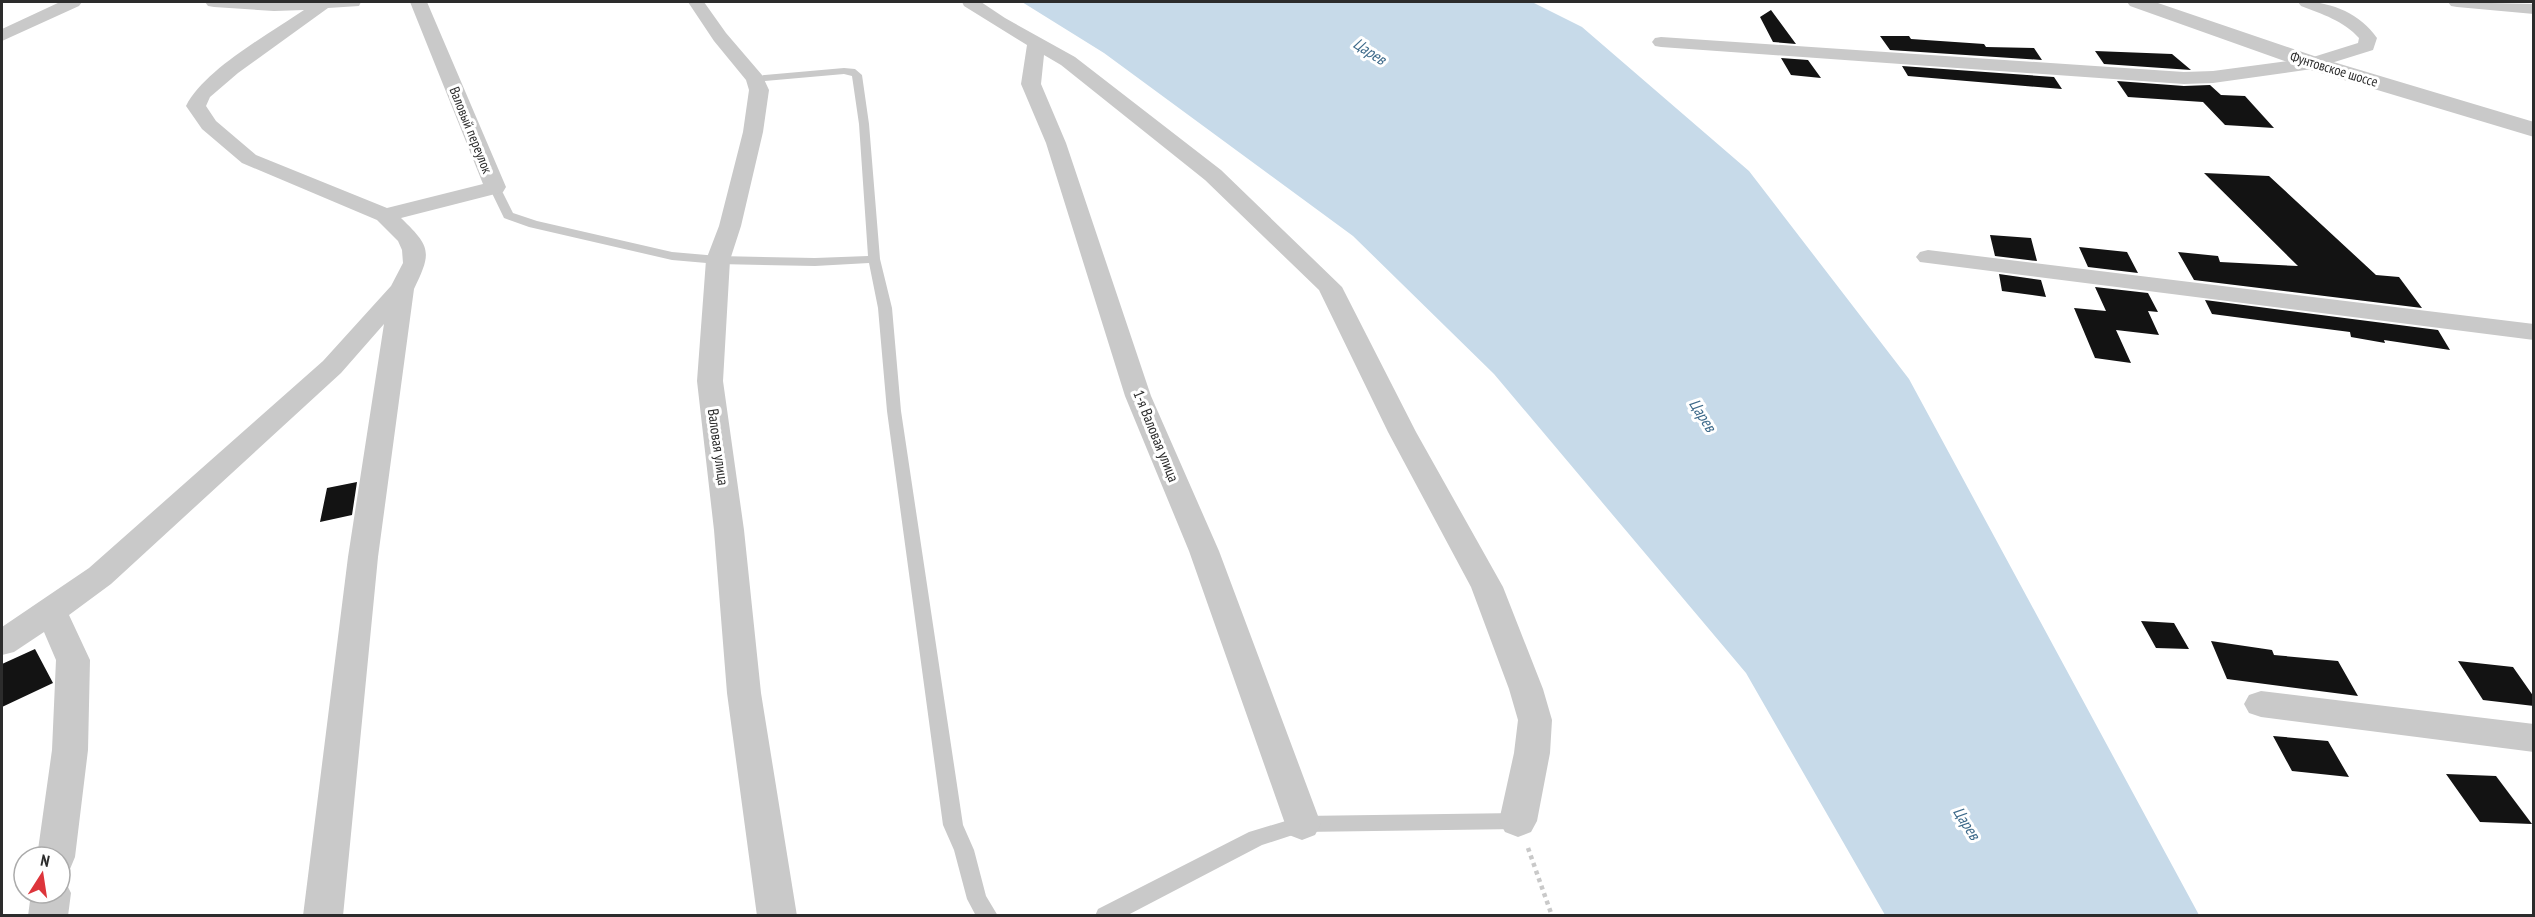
<svg xmlns="http://www.w3.org/2000/svg" width="2535" height="917" viewBox="0 0 2535 917" font-family="'PT Sans Narrow',sans-serif">
<style>
.water{fill:#c7dae9}
.building{fill:#131313}
.lines{fill:none;stroke-linecap:round;stroke-linejoin:round}
.path{stroke:#c9c9c9;stroke-width:4.5;stroke-dasharray:4 4;stroke-linecap:butt}
.service{fill:#c9c9c9;fill-rule:evenodd}
.minor{fill:#c9c9c9;fill-rule:evenodd}
.tertiary{fill:#c9c9c9;fill-rule:evenodd}
.labels{text-anchor:middle;stroke-width:6;stroke-linejoin:round;paint-order:stroke}
.far-street-label{font-size:14px;fill:#2c2c2c;stroke:#fff}
.street-label{font-size:15px;fill:#2c2c2c;stroke:#fff}
.water-label{font-size:16px;font-style:italic;fill:#3e6a8a;stroke:#fff}
</style>
<rect width="100%" height="100%" fill="#fff"/>
<path class="water" d="M 1022,2 L 1532,2 L 1582,27 L 1749,171 L 1909,379 L 2199,915 L 1885,915 L 1746,673 L 1494,374 L 1353,236 L 1104,53 Z"/>
<path class="building" d="M 1771,10 L 1796,44 L 1773,42 L 1760,17 Z
M 1880,36 L 1909,36 L 1911,39 L 1984,44 L 1986,47 L 2034,48 L 2042,60 L 1890,50 Z
M 2095,51 L 2172,54 L 2191,70 L 2104,64 Z
M 1781,58 L 1808,60 L 1821,78 L 1791,75 Z
M 1902,66 L 2054,77 L 2062,89 L 1908,76 Z
M 2117,81 L 2184,86 L 2210,85 L 2221,95 L 2245,96 L 2274,128 L 2225,125 L 2203,102 L 2128,97 Z
M 2204,173 L 2269,176 L 2376,275 L 2399,277 L 2422,308 L 2194,280 L 2178,252 L 2218,256 L 2220,262 L 2298,266 Z
M 1990,235 L 2031,238 L 2037,261 L 1995,256 Z
M 2079,247 L 2127,252 L 2138,273 L 2088,267 Z
M 1999,274 L 2041,280 L 2046,297 L 2002,291 Z
M 2095,287 L 2148,293 L 2158,312 L 2148,311 L 2159,335 L 2116,330 L 2131,363 L 2095,358 L 2074,308 L 2106,311 Z
M 2205,300 L 2438,330 L 2450,350 L 2384,340 L 2385,343 L 2351,337 L 2350,332 L 2212,314 Z
M 357,482 L 352,515 L 320,522 L 327,488 Z
M 2141,621 L 2174,623 L 2189,649 L 2156,648 Z
M 2211,641 L 2272,650 L 2274,655 L 2338,661 L 2358,696 L 2227,679 Z
M 35,649 L 53,683 L 2,707 L 2,664 Z
M 2458,661 L 2513,667 L 2534,697 L 2534,706 L 2483,700 Z
M 2273,736 L 2328,741 L 2349,777 L 2292,771 Z
M 2446,774 L 2496,776 L 2532,824 L 2480,822 Z"/>
<g class="lines">
<path class="path" d="M 1528,848 L 1552,916"/>
<path class="service" d="M 844,68 L 855,69 L 862,75 L 869,124 L 880,259 L 892,308 L 901,411 L 963,825 L 974,850 L 986,896 L 998,916 L 976,916 L 967,899 L 954,850 L 943,825 L 887,411 L 878,308 L 869,263 L 815,266 L 718,264 L 672,260 L 529,227 L 504,218 L 489,187 L 491,185 L 499,185 L 513,213 L 537,221 L 672,252 L 718,256 L 815,258 L 868,256 L 859,124 L 852,76 L 844,74 L 755,82 L 750,79 L 755,76 Z
M 1518,813 L 1525,815 L 1528,821 L 1525,827 L 1518,829 L 1302,832 L 1262,845 L 1126,916 L 1095,916 L 1098,909 L 1249,832 L 1302,816 Z"/>
<path class="minor" d="M 60,2 L 82,2 L 79,6 L 2,41 L 2,29 Z
M 205,2 L 361,2 L 359,6 L 328,8 L 238,73 L 210,97 L 206,106 L 216,121 L 256,155 L 387,208 L 483,184 L 410,2 L 427,2 L 506,187 L 503,192 L 401,218 C 431,247 432,252 414,289 L 378,557 L 343,916 L 303,916 L 348,557 L 384,324 L 341,373 L 111,584 L 69,615 L 90,660 L 88,750 L 75,857 L 70,869 L 60,872 L 60,857 L 37,857 L 52,750 L 56,660 L 44,632 L 14,652 L 2,655 L 2,627 L 89,568 L 323,361 L 391,286 L 403,263 L 402,250 L 398,241 L 377,220 L 242,163 L 202,129 L 186,106 C 205,69 269,34 304,10 L 274,11 L 214,7 L 208,6 Z
M 688,2 L 704,2 L 726,33 L 762,75 L 769,90 L 763,132 L 741,226 L 730,260 L 723,381 L 744,530 L 761,693 L 797,916 L 757,916 L 727,693 L 714,530 L 697,381 L 706,260 L 719,226 L 743,132 L 749,90 L 746,80 L 714,41 Z
M 962,2 L 981,2 L 1005,18 L 1075,57 L 1221,170 L 1342,287 L 1416,432 L 1503,587 L 1543,689 L 1552,720 L 1550,753 L 1537,821 L 1531,832 L 1518,837 L 1505,832 L 1499,821 L 1514,753 L 1518,720 L 1509,689 L 1471,587 L 1388,432 L 1319,290 L 1205,180 L 1061,65 L 1044,55 L 1041,84 L 1066,143 L 1151,396 L 1219,551 L 1321,824 L 1315,835 L 1302,840 L 1289,835 L 1189,551 L 1125,396 L 1046,143 L 1021,84 L 1027,45 L 964,6 Z
M 2298,2 C 2328,0 2360,13 2377,38 L 2373,50 L 2312,69 L 2213,83 L 2184,84 L 1661,47 L 1655,46 L 1652,42 L 1655,38 L 1661,37 L 2184,72 L 2213,71 L 2310,58 L 2358,43 L 2359,38 C 2344,21 2322,14 2301,6 Z
M 2448,2 L 2534,4 L 2534,14 L 2457,7 L 2451,6 Z
M 1928,250 L 2534,324 L 2534,340 L 1920,262 L 1916,257 L 1920,252 Z
M 2261,691 L 2534,724 L 2534,752 L 2261,717 L 2249,713 L 2244,704 L 2249,695 Z
M 60,879 L 65,881 L 71,893 L 68,916 L 28,916 L 31,893 L 60,893 Z"/>
<path class="tertiary" d="M 2127,2 L 2155,2 L 2320,58 L 2534,122 L 2534,137 L 2304,68 L 2130,6 Z"/>
</g>
<g class="labels">
<g class="far-street-label">
<text transform="translate(2334 69) rotate(17)" y="5">Фунтовское шоссе</text>
<text transform="translate(471 130) rotate(68)" y="5">Валовый переулок</text>
</g>
<g class="street-label">
<text transform="translate(1156 436) rotate(68)" y="5">1-я Валовая улица</text>
<text transform="translate(718 447) rotate(82)" y="5">Валовая улица</text>
</g>
<g class="water-label">
<text transform="translate(1370 51) rotate(33)" y="6">Царев</text>
<text transform="translate(1703 415) rotate(57)" y="6">Царев</text>
<text transform="translate(1967 823) rotate(57)" y="6">Царев</text>
</g>
</g>
<rect width="2535" height="917" fill="none" stroke="#2c2c2c" stroke-width="6"/>
<g transform="translate(42 875) rotate(12)"><circle r="28" fill="#ffffff" stroke="#ababab" stroke-width="1.5"/>
<path d="M0-4.5L10 22L0 15L-10 22Z" fill="#dd353b"/>
<text y="-9" font-size="16" font-weight="bold" text-anchor="middle" fill="#2c2c2c">N</text>
</g>
</svg>
